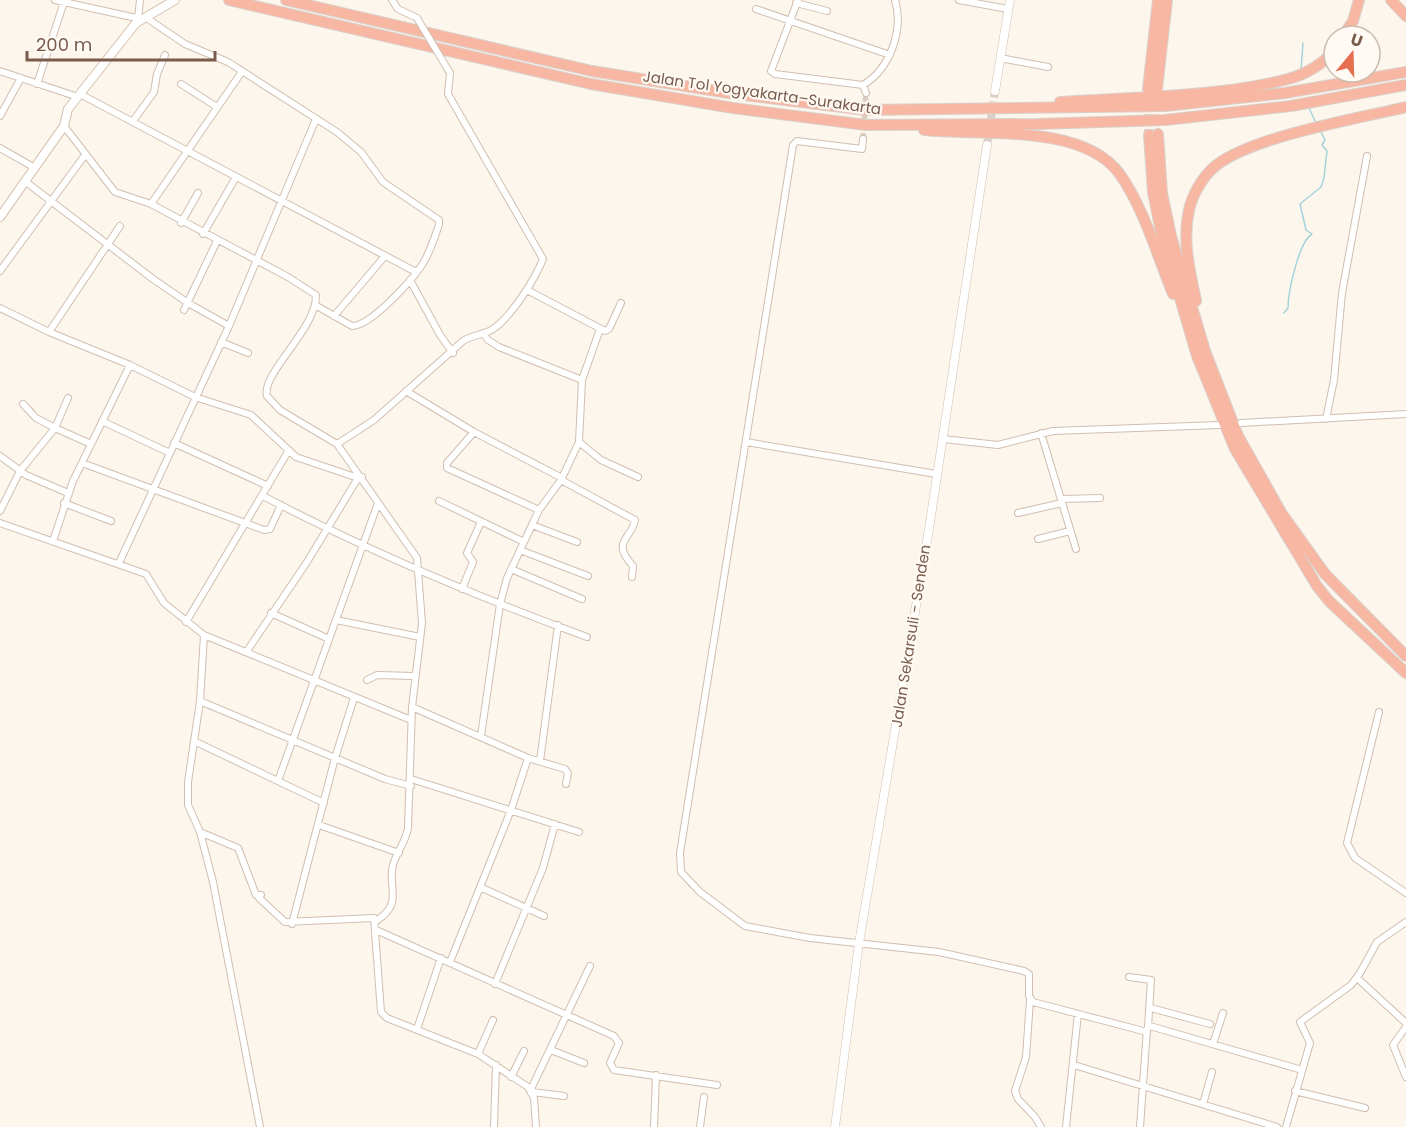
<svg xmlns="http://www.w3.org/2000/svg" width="1406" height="1127" viewBox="0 0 1406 1127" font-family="Poppins,sans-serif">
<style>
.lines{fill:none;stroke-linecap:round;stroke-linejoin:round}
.stream{stroke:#a5d3da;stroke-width:1.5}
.minor-tunnel{stroke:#dcd0c4;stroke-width:6;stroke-dasharray:6 3;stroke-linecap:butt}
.tertiary-tunnel{stroke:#dcd0c4;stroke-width:8;stroke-dasharray:8 4;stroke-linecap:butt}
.motorway-tunnel{stroke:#dcd0c4;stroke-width:10;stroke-dasharray:10 5;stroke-linecap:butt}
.minor-casing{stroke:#d1beb0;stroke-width:8}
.tertiary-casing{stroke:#d1beb0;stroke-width:9}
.secondary-casing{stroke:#d6c0b0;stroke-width:10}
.motorway-casing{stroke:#dad1cd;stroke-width:12}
.minor{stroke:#fff;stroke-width:6}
.tertiary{stroke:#fff;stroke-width:8}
.secondary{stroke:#fff;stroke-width:8}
.motorway{stroke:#f7b7a3;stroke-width:10}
.minor-bridge-casing{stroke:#d1beb0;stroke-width:8;stroke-linecap:butt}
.minor-bridge{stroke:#fff;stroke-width:6}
.labels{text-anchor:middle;stroke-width:4.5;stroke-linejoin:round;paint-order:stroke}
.street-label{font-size:15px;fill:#7a5c4d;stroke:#fffaf3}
</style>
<rect width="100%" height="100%" fill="#fdf6ec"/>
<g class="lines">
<path class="stream" d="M 1301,70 L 1303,43
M 1309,108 L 1316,123
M 1284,313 L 1288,308 C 1288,292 1299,241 1312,234 L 1306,230 L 1300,204 L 1321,187 L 1324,178 L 1327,151 L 1322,145 L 1325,140 L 1321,132"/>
<path class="minor-tunnel" d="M 863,139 L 866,93"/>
<path class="tertiary-tunnel" d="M 987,145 L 995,91"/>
<path class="motorway-tunnel" d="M 1149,99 L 1149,135"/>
<defs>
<path id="minor" d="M 55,0 L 141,19
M 392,0 L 398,9 L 417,18
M 798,0 L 771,71 L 775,74 L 863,85
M 959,0 L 1008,9
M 796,3 L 827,11
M 756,9 L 890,55
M 145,17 L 185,44 L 228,62 L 337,132 L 361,152 L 383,182 L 439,220 L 439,225 C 434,238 430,253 422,265 C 412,280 371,326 352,326 L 315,305
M 138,18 L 140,0
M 1000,58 L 1048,67
M 0,71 L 78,97
M 37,84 L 64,2
M 181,84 L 217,107
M 866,93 L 863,85 C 890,69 904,30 895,0
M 80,94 L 416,272
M 0,116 L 21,78
M 133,121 L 154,92 L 157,74 L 165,55
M 64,126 L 115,192 L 151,204 L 288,277 L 316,295 C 317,329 261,373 267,396 L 280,410 L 337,444 L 417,558 L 422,623 L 412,707 L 408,828 C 406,841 398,850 394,862 C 385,885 406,902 376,921
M 863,139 L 862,149 L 797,141 L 793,145 L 680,853 L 681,872 L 700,892 L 745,926 L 810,938 L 939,952 L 1024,971 L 1029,974 L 1029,996 L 1033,1002 L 1147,1032
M 0,148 L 35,168
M 26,182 L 153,279 L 188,303 L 229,326
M 151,204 L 241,73
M 181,223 L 198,193
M 203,234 L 236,177
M 0,271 L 85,155
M 410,280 L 440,335 L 453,353
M 527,290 L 605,331 L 609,329 L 621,303
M 0,308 L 49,332 L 130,365 L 195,397 L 251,415 L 296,457 L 358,478 L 362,477
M 184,310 L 217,241
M 334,316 L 385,256
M 49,332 L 120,226
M 483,333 L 488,340 L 499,347 L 582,380
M 221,342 L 248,353
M 406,391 L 474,432 L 562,478
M 23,404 L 36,418 L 55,428 L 68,398
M 1326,419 L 1334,380 L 1342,293 L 1367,156
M 102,421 L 170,453
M 1241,423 L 1406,414
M 474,432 L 447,463 L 447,468 L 539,510
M 1041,433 L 1076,549
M 943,439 L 998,445 L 1053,431 L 1219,425
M 579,442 L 601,460 L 638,477
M 746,442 L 936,474
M 174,443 L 268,486
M 337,444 L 374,420 L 463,341 C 472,335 484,335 493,329 C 512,316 535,279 543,259 L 448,94 L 450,73
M 0,456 L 26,475 L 68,493
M 82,463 L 264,530 L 270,529 L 281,505
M 561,480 L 635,520 C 632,539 610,541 633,566 L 632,577
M 263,496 C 368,551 475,596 587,637
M 1062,499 L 1100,498
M 439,501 L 524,542
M 64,503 L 111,521
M 0,511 L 20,471 L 55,428 L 91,444
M 1018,513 L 1062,503
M 0,523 L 146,574 L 164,603 L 204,635 L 200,701 L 188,782 L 188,805 L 200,832 L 238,848 L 256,895 L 261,895 L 259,898 L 285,922 L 374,918 L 381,1012 L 387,1018 L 478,1054 L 528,1087 L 534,1098 L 536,1127
M 532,525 L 577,542
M 1038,539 L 1070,531
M 53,541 L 73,481 L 130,365
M 520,550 L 588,576
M 119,563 L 229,326 L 316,119
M 511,569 L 582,599
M 462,589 L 473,562 L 467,553 L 481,522
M 271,613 L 329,639
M 336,620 L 420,637
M 186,622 L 289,450
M 204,635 L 411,720
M 247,651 L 307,562 L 358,478
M 367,680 L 377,675 L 414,676
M 200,701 L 385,779 L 411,786
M 412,707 L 528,758 L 565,769 L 568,773 L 566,784
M 1379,712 L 1347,843 L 1355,858 L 1406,893
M 481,736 L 500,604 L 507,578 L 539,510 L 561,480 L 579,442 L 582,380 L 600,329
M 194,741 L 324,803
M 540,761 L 558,625
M 411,779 L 579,832
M 278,781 L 378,503
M 319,825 L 399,853
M 200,832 L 213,882 L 260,1127
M 480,887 L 544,916
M 292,924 L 335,758 L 354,698
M 376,930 L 614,1036 L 619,1043 L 610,1063 L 614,1070 L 717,1085
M 450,962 L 511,810 L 528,758
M 1129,977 L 1151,980 L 1148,1027
M 1357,978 L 1406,1023
M 495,984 L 543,868 L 555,824
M 1030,1000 L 1026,1057 L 1015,1091 L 1018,1099 L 1035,1117 L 1041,1127
M 1151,1008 L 1210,1024
M 1406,1027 L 1393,1045 L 1406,1077
M 417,1029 L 441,958
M 1213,1044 L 1223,1013
M 551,1050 L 584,1063
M 478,1054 L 493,1020
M 1074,1065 L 1277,1127
M 511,1077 L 524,1051
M 531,1089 L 590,966
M 1295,1091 L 1365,1108
M 533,1092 L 564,1096
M 1203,1104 L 1212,1072
M 494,1127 L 496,1065
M 654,1127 L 656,1075
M 700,1127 L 704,1097
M 1066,1127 L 1078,1014
M 1140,1127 L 1147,1029 L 1150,1026 L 1302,1070
M 1286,1127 L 1310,1043 L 1300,1022 L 1351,985 L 1360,973 L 1377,942 L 1406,922"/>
<path id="tertiary" d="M 995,91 L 1010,0
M 835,1127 L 859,943 L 929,529 L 987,145"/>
<path id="secondary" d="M 0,217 L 64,126 L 68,109 L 136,23 L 175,0"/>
<path id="motorway" d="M 229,0 L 591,84 L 733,108 L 866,125 L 1038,124 L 1165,120 L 1291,106 L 1406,85
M 286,0 L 592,71 L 735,94 L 866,110 L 1165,106 L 1285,93 L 1406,72
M 1391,0 L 1406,16
M 1343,36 L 1353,21 L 1359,0
M 1148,89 L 1158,0
M 1157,89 L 1167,0
M 1060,102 C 1131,97 1220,97 1288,79 C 1304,75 1324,64 1334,50
M 924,130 C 981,136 1081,123 1119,173 C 1144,208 1157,255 1173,294
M 1158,134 L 1162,193 L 1171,236 L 1205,351 L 1238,436 L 1282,514 L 1325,574 L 1406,656
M 1149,135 L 1153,192 L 1162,237 L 1197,356 L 1235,449 L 1317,586 L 1329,601 L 1406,673
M 1196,301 C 1190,271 1182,241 1189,210 C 1192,196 1201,180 1211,170 C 1242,138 1360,118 1406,107"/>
</defs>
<use href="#minor" class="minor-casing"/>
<use href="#tertiary" class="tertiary-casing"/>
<use href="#secondary" class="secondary-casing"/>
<use href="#motorway" class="motorway-casing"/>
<use href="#minor" class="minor"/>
<use href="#tertiary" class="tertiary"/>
<use href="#secondary" class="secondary"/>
<use href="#motorway" class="motorway"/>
<defs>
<path id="minor-bridge" d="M 417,18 L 450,73"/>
</defs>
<use href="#minor-bridge" class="minor-bridge-casing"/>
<use href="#minor-bridge" class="minor-bridge"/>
</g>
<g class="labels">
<g class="street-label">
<text transform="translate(762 93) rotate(8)" y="5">Jalan Tol Yogyakarta–Surakarta</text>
<text transform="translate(911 636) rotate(-81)" y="5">Jalan Sekarsuli - Senden</text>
</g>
</g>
<g transform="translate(1352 54) rotate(19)"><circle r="28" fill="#fffaf3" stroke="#cabbb1" stroke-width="1.5"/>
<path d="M0-4.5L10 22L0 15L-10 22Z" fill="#e76f51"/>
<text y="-9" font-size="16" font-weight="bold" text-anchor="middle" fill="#7a5c4d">U</text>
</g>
<path d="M27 51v9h188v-9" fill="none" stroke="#7a5c4d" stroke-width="3"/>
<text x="36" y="51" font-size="18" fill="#7a5c4d" stroke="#fffaf3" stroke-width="4.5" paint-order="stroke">200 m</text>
</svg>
